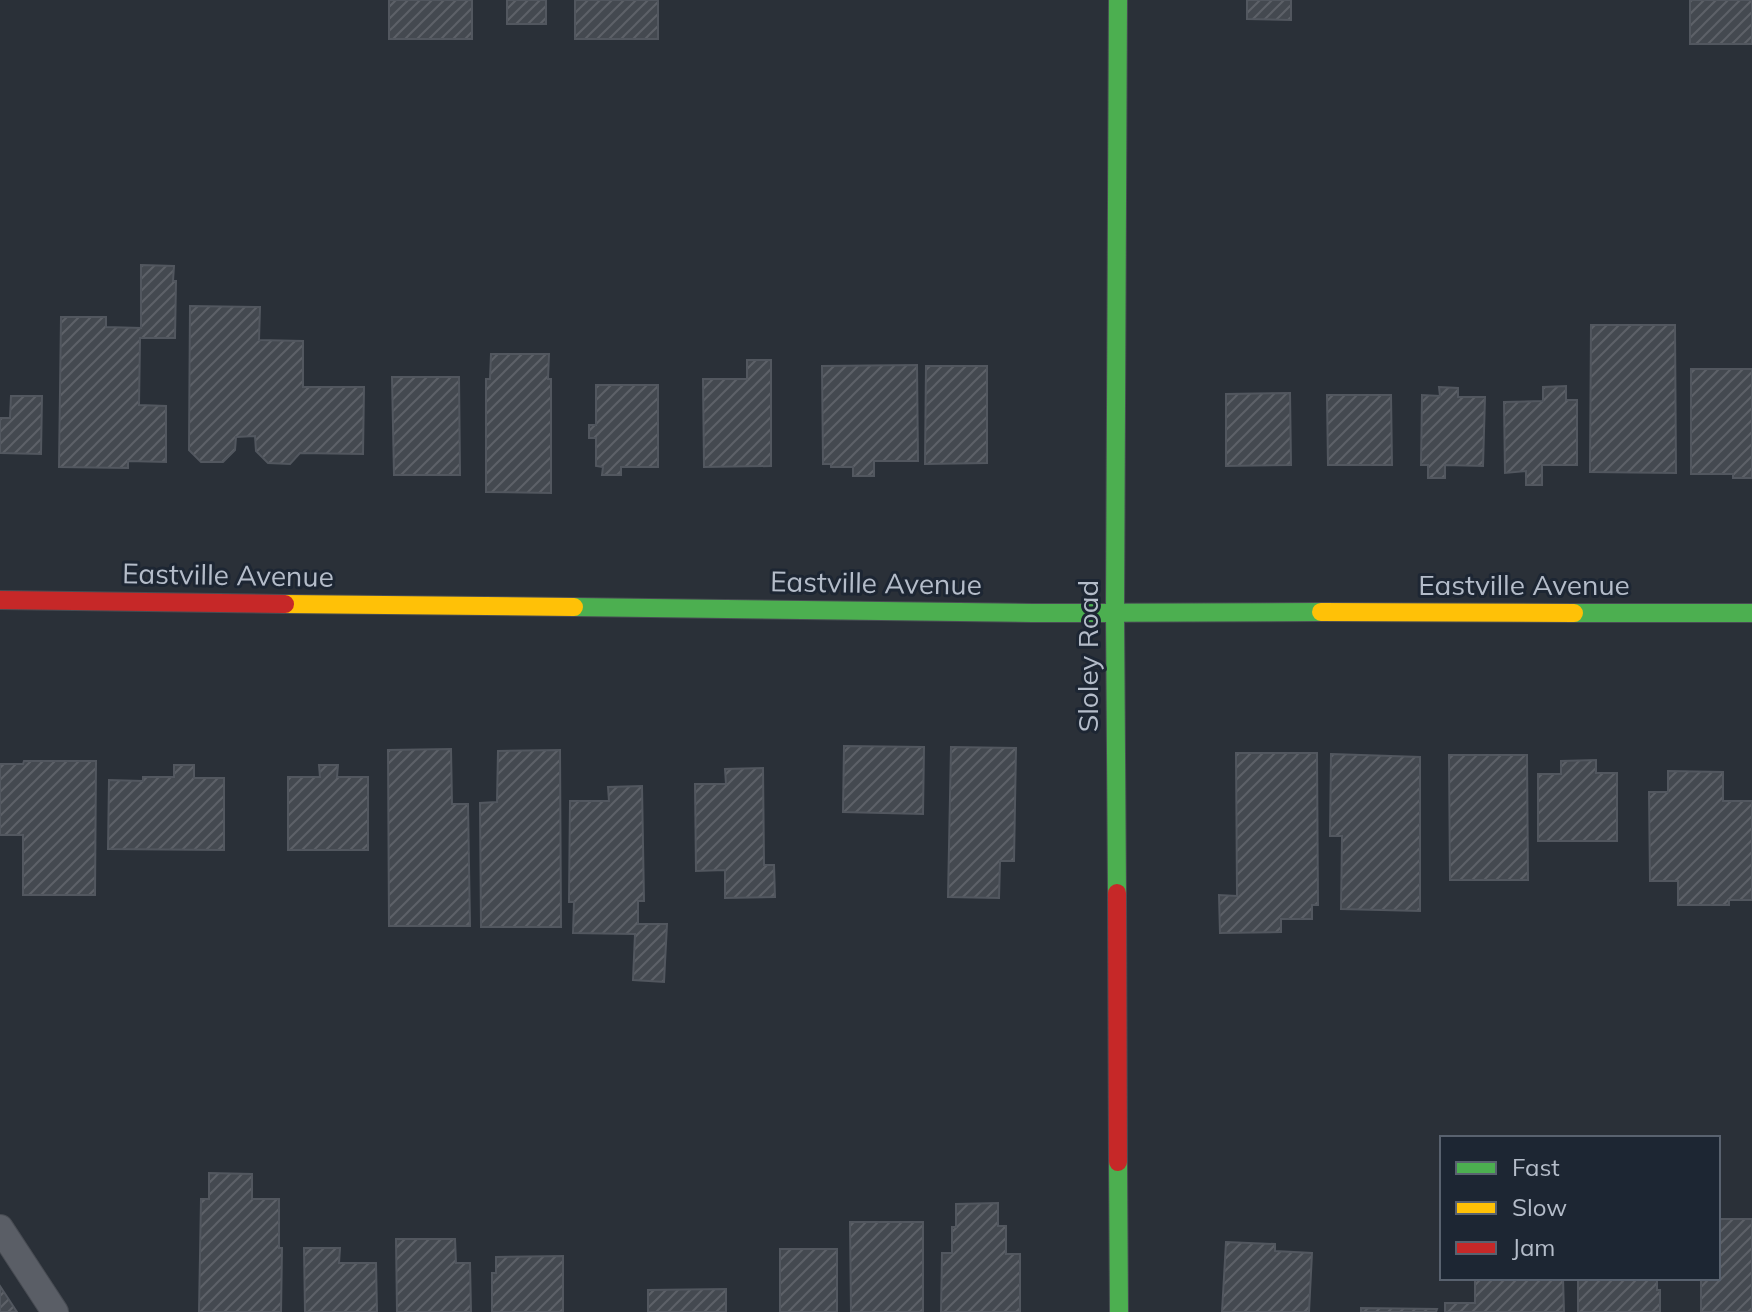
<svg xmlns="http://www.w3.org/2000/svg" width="1752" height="1312" viewBox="0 0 1752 1312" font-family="Mulish,sans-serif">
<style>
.building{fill:url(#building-hatch);stroke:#52575f;stroke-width:2}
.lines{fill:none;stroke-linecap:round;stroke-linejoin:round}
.lane-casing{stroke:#484c53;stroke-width:28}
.fast-casing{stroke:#484c53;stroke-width:20}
.slow-casing{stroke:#484c53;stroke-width:20}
.jam-casing{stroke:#484c53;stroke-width:20}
.lane{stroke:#5a5e66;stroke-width:26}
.fast{stroke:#4caf50;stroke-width:18}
.slow{stroke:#ffc107;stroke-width:18}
.jam{stroke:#c62828;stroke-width:18}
.labels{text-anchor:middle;stroke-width:6;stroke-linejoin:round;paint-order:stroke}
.street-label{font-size:28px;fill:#b4bcc9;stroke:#1d2633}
</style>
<defs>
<pattern id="building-hatch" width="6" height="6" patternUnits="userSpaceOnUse" patternTransform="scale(2)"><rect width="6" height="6" fill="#444950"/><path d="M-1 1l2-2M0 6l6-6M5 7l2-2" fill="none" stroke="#5d6168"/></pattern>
</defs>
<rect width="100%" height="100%" fill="#2a3038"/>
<path class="building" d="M 389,0 L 472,0 L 472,39 L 389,39 Z
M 507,0 L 546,0 L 546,24 L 507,24 Z
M 575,0 L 658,0 L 658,39 L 575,39 Z
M 1247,0 L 1291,0 L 1291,20 L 1247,19 Z
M 1690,0 L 1752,0 L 1752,44 L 1690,44 Z
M 141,265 L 174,266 L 173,281 L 176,281 L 175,338 L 140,338 L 139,405 L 166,406 L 166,462 L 128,461 L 128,468 L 59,467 L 61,317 L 106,317 L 106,327 L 141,328 Z
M 190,306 L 260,307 L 259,340 L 303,341 L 303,387 L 364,387 L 363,454 L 300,453 L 290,464 L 268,463 L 256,451 L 255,436 L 236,437 L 235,450 L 223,462 L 201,462 L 189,450 Z
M 1591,325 L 1675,325 L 1676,473 L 1590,472 Z
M 491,354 L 549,354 L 548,379 L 551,379 L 551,493 L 486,492 L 486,379 L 490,379 Z
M 747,360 L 771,360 L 771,466 L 704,467 L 703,379 L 747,379 Z
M 917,365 L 918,461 L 874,461 L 874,476 L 853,476 L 853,467 L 831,467 L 831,464 L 823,464 L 822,366 Z
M 926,366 L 987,366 L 987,463 L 925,464 Z
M 1691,369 L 1752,369 L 1752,478 L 1733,478 L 1733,474 L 1691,474 Z
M 392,377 L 459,377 L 460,475 L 394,475 Z
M 596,385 L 658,385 L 658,467 L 621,467 L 621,475 L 602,475 L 603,467 L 596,466 L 596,438 L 589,438 L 589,425 L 596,425 Z
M 1566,386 L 1566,400 L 1577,400 L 1577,465 L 1542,465 L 1542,485 L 1526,485 L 1526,471 L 1505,473 L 1504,402 L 1543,401 L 1543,387 Z
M 1439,387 L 1458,388 L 1458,397 L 1485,397 L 1483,466 L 1445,465 L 1445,478 L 1428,478 L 1428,465 L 1421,465 L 1422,395 L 1440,396 Z
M 1290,393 L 1291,465 L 1226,466 L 1226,394 Z
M 1327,395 L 1391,395 L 1392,465 L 1328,465 Z
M 11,396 L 42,396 L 41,454 L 0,453 L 0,418 L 10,418 Z
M 844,746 L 924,747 L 923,814 L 843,812 Z
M 951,747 L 1016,748 L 1014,861 L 1000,861 L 999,898 L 948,897 Z
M 451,749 L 452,804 L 468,804 L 470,926 L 389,926 L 388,750 Z
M 560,750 L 561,927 L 481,927 L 480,803 L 497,802 L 498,751 Z
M 1236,753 L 1317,753 L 1318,905 L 1312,905 L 1312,919 L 1281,919 L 1281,932 L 1220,933 L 1219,895 L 1237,896 Z
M 1331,754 L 1420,757 L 1420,911 L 1341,909 L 1342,836 L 1330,836 Z
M 1449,755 L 1527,755 L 1528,880 L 1450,880 Z
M 1596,760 L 1596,773 L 1617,773 L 1617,841 L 1538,841 L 1538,774 L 1561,774 L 1561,761 Z
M 24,761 L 96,761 L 95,895 L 23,895 L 23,835 L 0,835 L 0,764 L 23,764 Z
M 174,765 L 194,765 L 194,778 L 224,778 L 224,850 L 108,849 L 109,780 L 143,781 L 143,777 L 174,777 Z
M 319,765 L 338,765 L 337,777 L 368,777 L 368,850 L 288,850 L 288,777 L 320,777 Z
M 763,768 L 764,865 L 774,865 L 775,897 L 725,898 L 725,870 L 696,871 L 695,784 L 726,784 L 725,769 Z
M 1668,771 L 1723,772 L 1723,801 L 1752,801 L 1752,900 L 1729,900 L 1729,905 L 1678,905 L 1678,881 L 1650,881 L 1649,792 L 1668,792 Z
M 642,786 L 644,901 L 638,901 L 638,924 L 667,924 L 664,982 L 633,980 L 635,934 L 573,933 L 574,902 L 569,902 L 570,801 L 609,801 L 608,787 Z
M 209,1173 L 252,1174 L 252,1199 L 279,1199 L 279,1248 L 282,1248 L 281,1312 L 199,1312 L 201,1199 L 209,1199 Z
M 998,1203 L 998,1226 L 1006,1226 L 1006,1254 L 1020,1254 L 1020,1312 L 941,1312 L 942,1253 L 952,1253 L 952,1227 L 956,1227 L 956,1204 Z
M 1718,1219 L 1752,1219 L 1752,1312 L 1701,1312 L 1701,1278 L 1718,1278 Z
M 850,1222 L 923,1222 L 923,1312 L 851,1312 Z
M 396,1239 L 455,1239 L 456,1263 L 470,1263 L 471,1312 L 397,1312 Z
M 1226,1242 L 1275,1244 L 1275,1251 L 1312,1253 L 1309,1312 L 1222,1312 Z
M 304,1248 L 340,1248 L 339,1263 L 376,1263 L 377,1312 L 305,1312 Z
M 780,1249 L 837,1249 L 837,1312 L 780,1312 Z
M 563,1256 L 563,1312 L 492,1312 L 492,1273 L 496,1273 L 496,1257 Z
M 1475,1278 L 1563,1278 L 1564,1312 L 1445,1312 L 1445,1303 L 1475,1303 Z
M 1578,1278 L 1657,1278 L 1657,1290 L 1660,1290 L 1660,1312 L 1578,1312 Z
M 0,1286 L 17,1312 L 0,1312 Z
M 726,1289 L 726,1312 L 648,1312 L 648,1290 Z
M 1361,1308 L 1437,1309 L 1436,1312 L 1361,1312 Z"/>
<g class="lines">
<defs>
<path id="lane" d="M 0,1228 L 55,1312"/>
<path id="fast" d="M 574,607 L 1033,613 L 1321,612
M 1574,613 L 1752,613
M 1117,893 L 1115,612 L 1118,0
M 1118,1162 L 1119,1312"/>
<path id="slow" d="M 285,604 L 574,607
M 1321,612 L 1574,613"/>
<path id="jam" d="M 0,600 L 285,604
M 1117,893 L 1118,1162"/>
</defs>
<use href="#lane" class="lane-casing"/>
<use href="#fast" class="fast-casing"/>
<use href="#slow" class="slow-casing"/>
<use href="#jam" class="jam-casing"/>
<use href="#lane" class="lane"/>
<use href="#fast" class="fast"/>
<use href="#slow" class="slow"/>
<use href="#jam" class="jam"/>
</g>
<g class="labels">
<g class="street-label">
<text transform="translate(228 575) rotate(1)" y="10">Eastville Avenue</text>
<text transform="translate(876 583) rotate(1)" y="10">Eastville Avenue</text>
<text x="1524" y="595">Eastville Avenue</text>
<text transform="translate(1088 656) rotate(-90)" y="10">Sloley Road</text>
</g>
</g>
<rect x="1440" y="1136" width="280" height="144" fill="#1d2633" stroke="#59626f" stroke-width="2"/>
<rect x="1456" y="1162" width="40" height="12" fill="#4caf50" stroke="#59626f" stroke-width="2"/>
<text x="1512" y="1176" font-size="24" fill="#b4bcc9">Fast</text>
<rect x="1456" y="1202" width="40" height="12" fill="#ffc107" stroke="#59626f" stroke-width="2"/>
<text x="1512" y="1216" font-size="24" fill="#b4bcc9">Slow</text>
<rect x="1456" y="1242" width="40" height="12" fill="#c62828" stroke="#59626f" stroke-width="2"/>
<text x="1512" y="1256" font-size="24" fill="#b4bcc9">Jam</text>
</svg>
